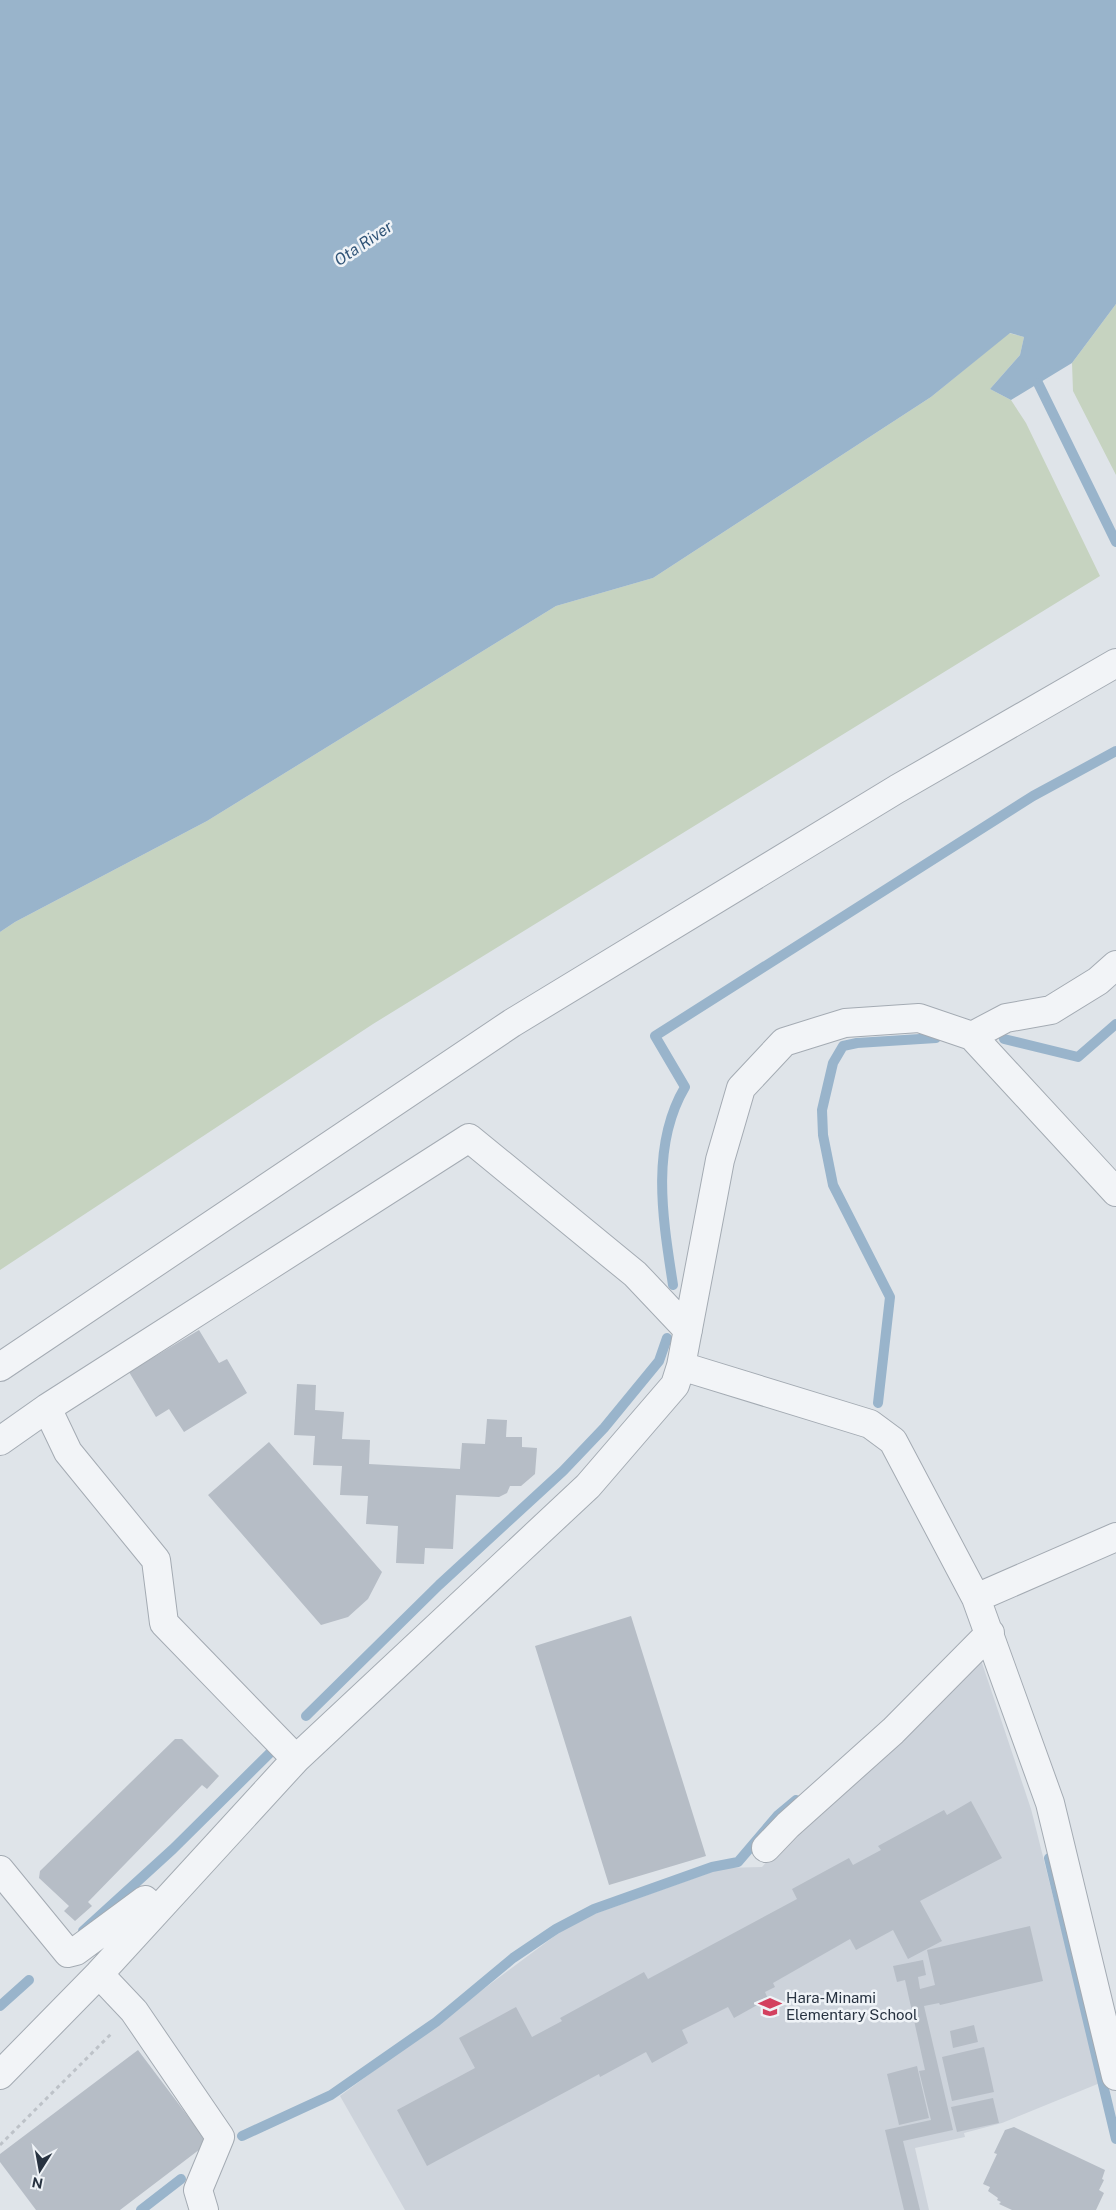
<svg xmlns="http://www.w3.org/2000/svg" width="1116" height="2210" viewBox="0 0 1116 2210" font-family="'Public Sans',sans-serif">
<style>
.built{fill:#cdd3db}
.green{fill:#c6d3c0}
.water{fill:#99b4cb}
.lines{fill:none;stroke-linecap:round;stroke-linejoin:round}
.stream{stroke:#99b4cb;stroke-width:10}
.building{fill:#b6bdc6}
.minor-casing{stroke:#a4abb3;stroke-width:30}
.path{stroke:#bdc2c8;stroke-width:3;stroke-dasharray:4 4;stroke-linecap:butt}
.minor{stroke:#f2f4f7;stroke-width:28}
.labels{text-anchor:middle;stroke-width:5;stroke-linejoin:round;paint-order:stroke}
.poi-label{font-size:15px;fill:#283341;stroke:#eff3f7;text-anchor:start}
.water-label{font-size:16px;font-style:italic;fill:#305477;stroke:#eff3f7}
</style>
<rect width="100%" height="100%" fill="#dfe4e9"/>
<path class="built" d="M 979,1654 L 1031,1809 L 1100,2083 L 1002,2123 L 964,2133 L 965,2137 L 915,2148 L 929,2210 L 405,2210 L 340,2096 L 560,1932 L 586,1917 L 723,1868 L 762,1867 L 792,1833 Z"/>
<path class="green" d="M 1116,304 L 1116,475 L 1073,391 L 1072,363 Z
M 1009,333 L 1024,337 L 1020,355 L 990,389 L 1011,400 L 1026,423 L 1100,576 L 373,1024 L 0,1270 L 0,932 L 15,922 L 207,821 L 556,606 L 653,578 L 931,397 Z"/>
<path class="water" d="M 0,0 L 1116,0 L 1116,304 L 1072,363 L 1011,400 L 990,389 L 1020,355 L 1024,337 L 1010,333 L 931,397 L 653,578 L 556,606 L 207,821 L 15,922 L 0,932 Z"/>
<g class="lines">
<path class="stream" d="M 1038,383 L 1116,542
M 1004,1039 L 1078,1057 L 1116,1024
M 673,1285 C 663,1220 650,1146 685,1087 L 655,1036 L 1033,796 L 1116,751
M 878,1403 L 890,1297 L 833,1185 L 823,1135 L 822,1110 L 833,1063 L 843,1046 L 857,1043 L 936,1038
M 306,1716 L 439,1585 L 563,1471 L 604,1428 L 659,1361 L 667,1338
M 1049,1858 L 1116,2139
M 83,1931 L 173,1849 L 275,1748
M 0,2006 L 29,1980
M 242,2136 L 331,2095 L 436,2022 L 513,1958 L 556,1929 L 594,1909 L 712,1867 L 738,1862 L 778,1815 L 796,1800
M 141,2210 L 181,2179"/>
</g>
<path class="building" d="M 199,1330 L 219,1363 L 227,1359 L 247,1393 L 184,1432 L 169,1409 L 156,1417 L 129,1372 Z
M 297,1384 L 316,1385 L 315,1410 L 344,1412 L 342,1439 L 370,1440 L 369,1464 L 460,1469 L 462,1443 L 485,1444 L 487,1419 L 507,1420 L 506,1437 L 522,1437 L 522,1447 L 537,1448 L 535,1474 L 521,1486 L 510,1486 L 507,1493 L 499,1497 L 456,1495 L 453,1549 L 425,1548 L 424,1564 L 396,1563 L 398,1526 L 366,1524 L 368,1496 L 340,1495 L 342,1466 L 313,1465 L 315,1436 L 294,1435 Z
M 269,1442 L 382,1572 L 368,1599 L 348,1617 L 321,1625 L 208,1495 Z
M 631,1616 L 706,1856 L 609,1885 L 535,1646 Z
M 175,1739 L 182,1739 L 219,1776 L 207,1789 L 202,1785 L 88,1902 L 92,1906 L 75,1921 L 64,1911 L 69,1906 L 39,1878 L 40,1871 Z
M 971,1801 L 1002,1858 L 920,1901 L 942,1941 L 908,1959 L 893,1930 L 856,1950 L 850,1939 L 773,1983 L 775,1987 L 765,1992 L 768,1999 L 734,2018 L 728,2007 L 682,2030 L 688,2043 L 652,2063 L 646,2052 L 600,2077 L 599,2074 L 427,2166 L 397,2110 L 475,2068 L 459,2038 L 516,2007 L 532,2037 L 562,2021 L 560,2018 L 644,1972 L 648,1979 L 797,1899 L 792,1889 L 849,1858 L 853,1865 L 881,1850 L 878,1846 L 944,1810 L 947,1815 Z
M 1030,1926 L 1043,1981 L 940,2005 L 939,2003 L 924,2006 L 953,2130 L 903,2141 L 920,2210 L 904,2210 L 885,2130 L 931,2120 L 919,2071 L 925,2070 L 905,1980 L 897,1982 L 893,1966 L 923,1960 L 926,1975 L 918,1977 L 920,1989 L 935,1985 L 927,1950 Z
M 974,2025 L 978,2042 L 953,2048 L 950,2031 Z
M 984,2047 L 994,2092 L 952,2101 L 942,2057 Z
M 138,2050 L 208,2143 L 120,2210 L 36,2210 L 0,2162 L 0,2154 Z
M 917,2066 L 929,2118 L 899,2125 L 887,2074 Z
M 993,2098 L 999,2123 L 957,2132 L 951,2107 Z
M 1014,2127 L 1105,2170 L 1102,2179 L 1104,2180 L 1099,2190 L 1104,2193 L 1096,2210 L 1012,2210 L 999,2204 L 1001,2202 L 997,2200 L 998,2198 L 988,2191 L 990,2187 L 983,2184 L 997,2154 L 994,2153 L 1005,2130 Z"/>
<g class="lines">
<defs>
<path id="minor" d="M 972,1036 L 1006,1018 L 1051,1010 L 1098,981 L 1116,965
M 681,1366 L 870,1424 L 893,1441 L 976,1598 L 1050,1803 L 1116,2076
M 0,1367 L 512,1023 L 897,789 L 1116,663
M 47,1408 L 68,1452 L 156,1560 L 164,1623 L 296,1759
M 0,1441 L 47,1408 L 469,1138 L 635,1274 L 688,1330
M 976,1598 L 1116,1537
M 766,1848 L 788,1825 L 893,1731 L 990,1633
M 0,1870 L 68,1953 L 76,1951 L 145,1900 L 156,1910
M 99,1974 L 134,2011 L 220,2137 L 198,2190 L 204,2210
M 0,2075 L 99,1974 L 296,1759 L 588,1486 L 675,1385 L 681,1366 L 720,1160 L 741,1088 L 784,1042 L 845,1023 L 919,1018 L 972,1036 L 1116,1192"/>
</defs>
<use href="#minor" class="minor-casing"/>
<path class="path" d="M 0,2145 L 112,2033"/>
<use href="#minor" class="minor"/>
</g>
<defs>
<symbol id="school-bare" viewBox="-9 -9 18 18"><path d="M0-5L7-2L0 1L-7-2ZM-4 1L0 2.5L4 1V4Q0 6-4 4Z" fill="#d3405f" stroke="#eff3f7" stroke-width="2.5" paint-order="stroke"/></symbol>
</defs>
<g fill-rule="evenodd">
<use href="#school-bare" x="754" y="1991" width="32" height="32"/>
</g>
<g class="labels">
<g class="poi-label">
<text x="786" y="2003">Hara-Minami<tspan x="786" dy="17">Elementary School</tspan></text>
</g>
<g class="water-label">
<text transform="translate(363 243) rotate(-34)" y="6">Ota River</text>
</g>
</g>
<g transform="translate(40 2170) rotate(191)" stroke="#eff3f7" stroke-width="4" paint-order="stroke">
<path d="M0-4L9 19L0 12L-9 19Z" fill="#283341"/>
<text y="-8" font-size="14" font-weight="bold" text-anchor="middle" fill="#283341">N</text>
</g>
</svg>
